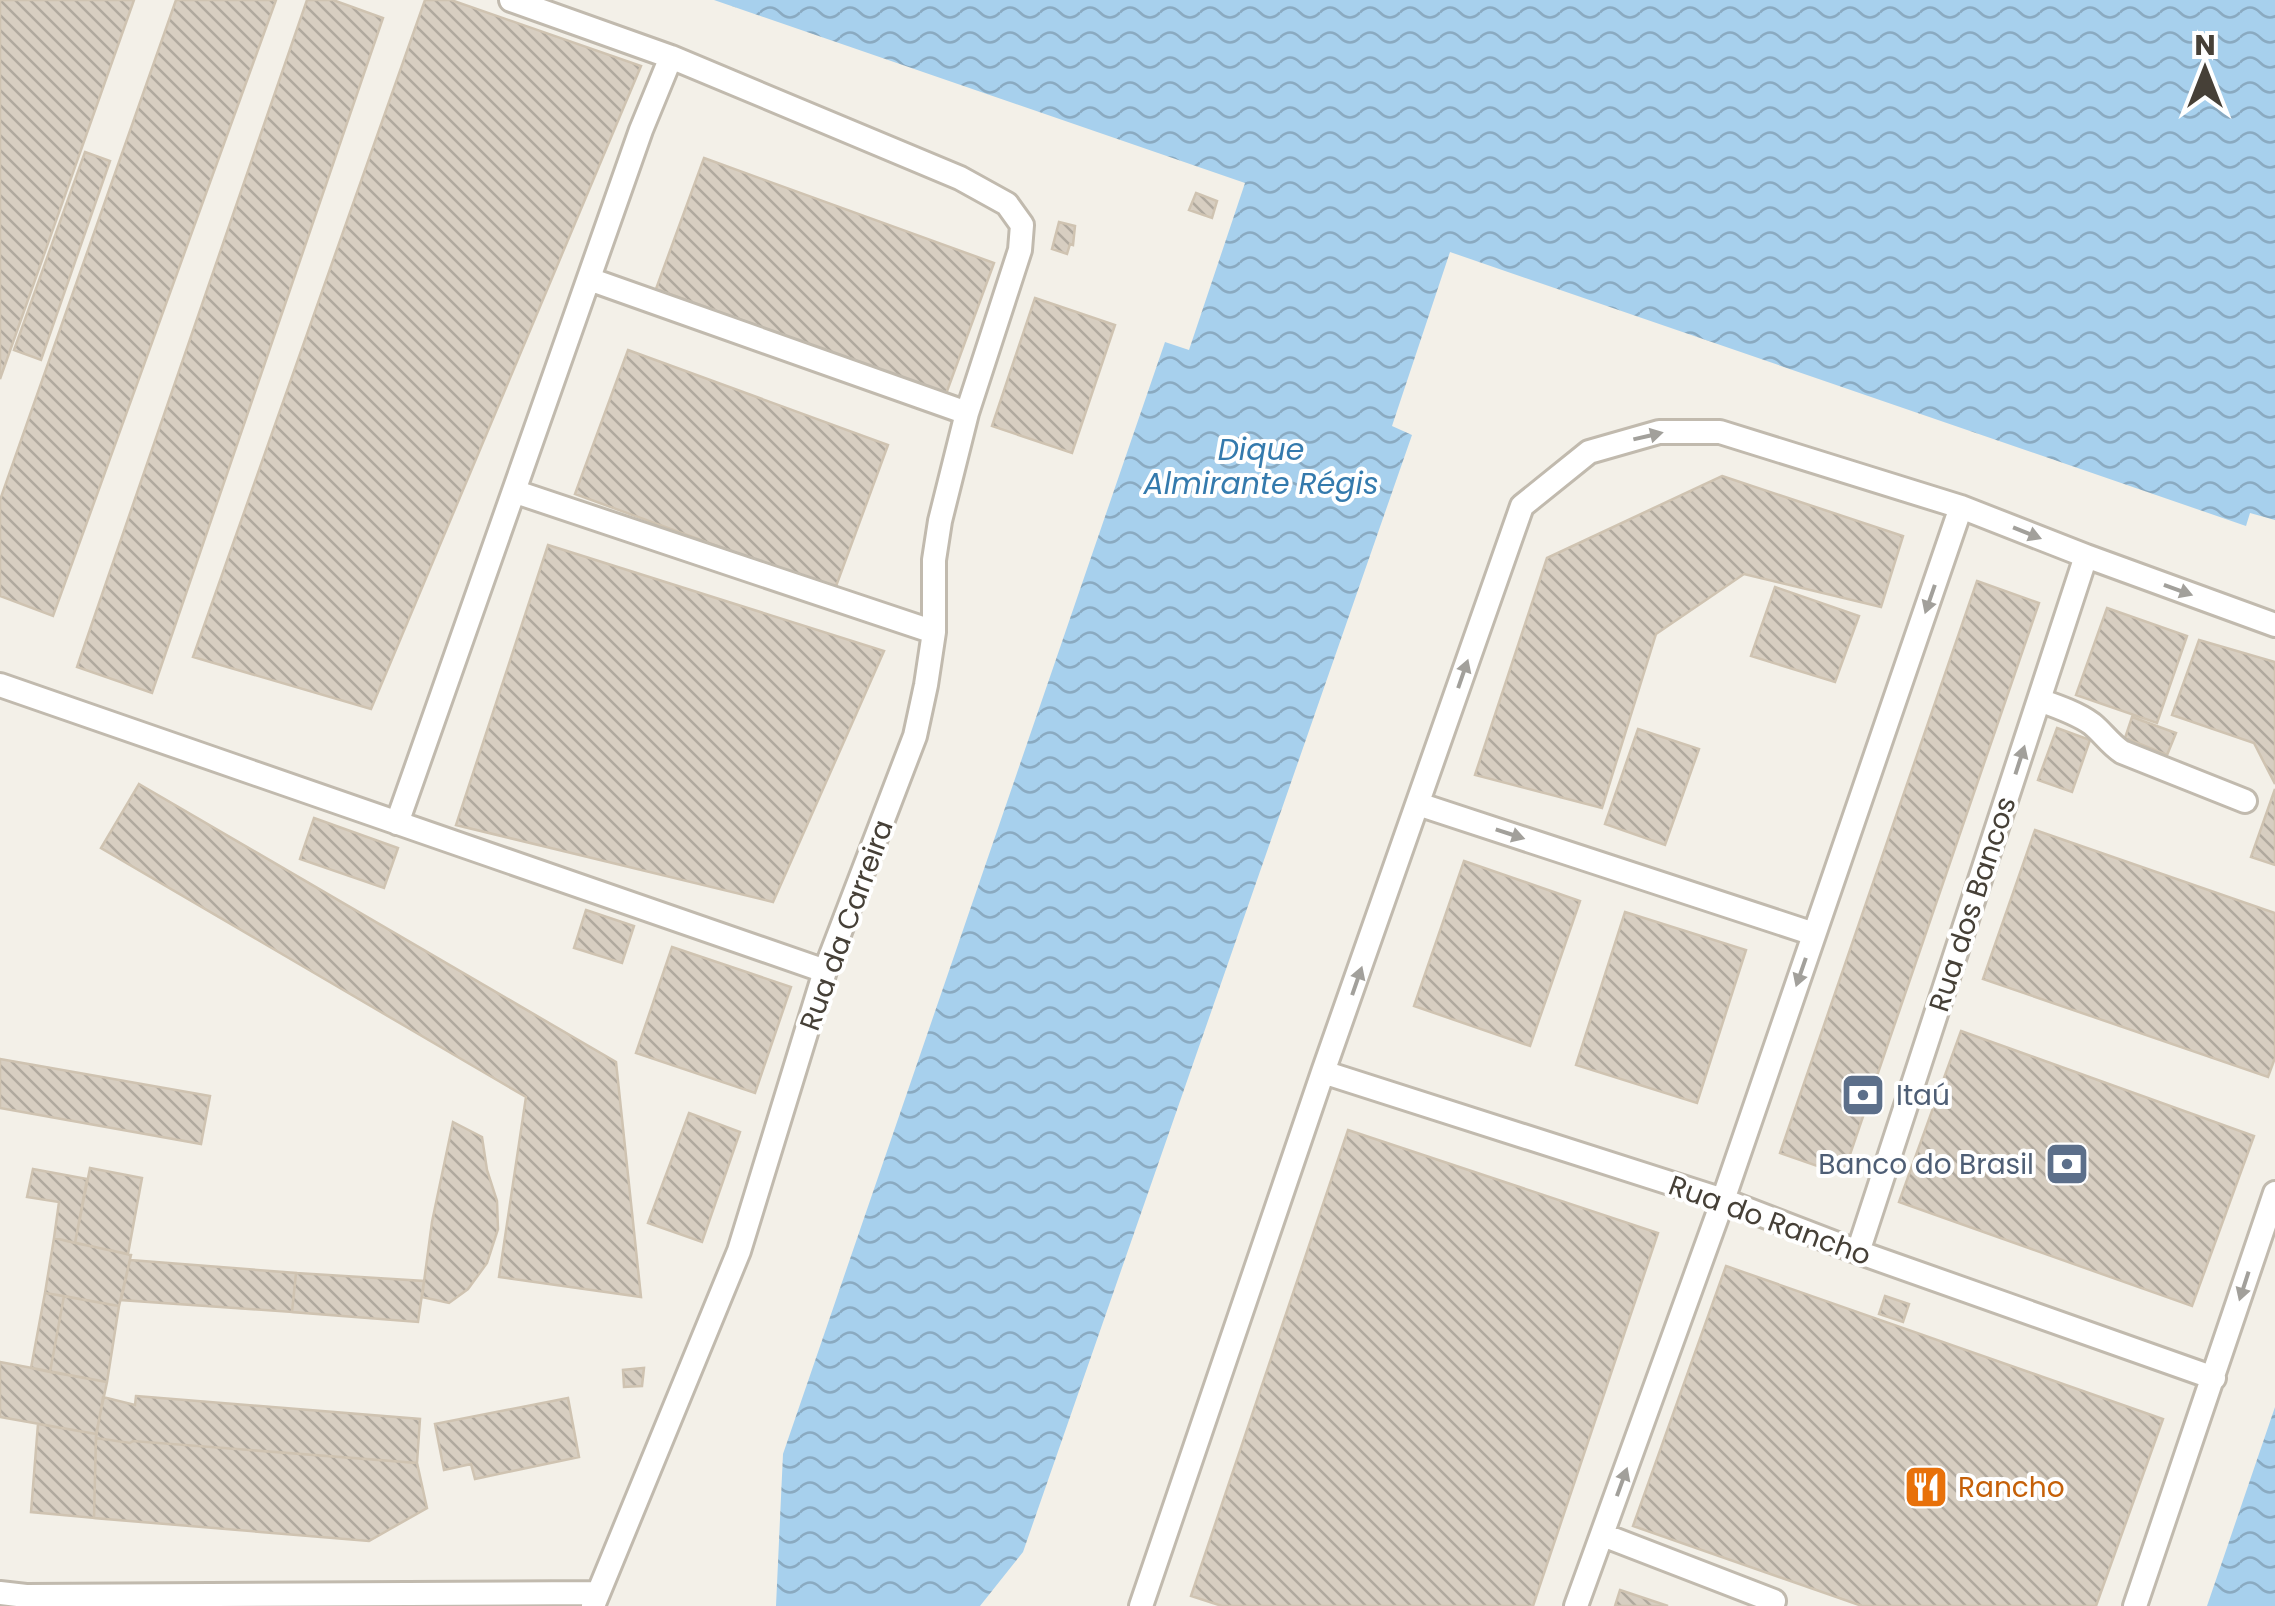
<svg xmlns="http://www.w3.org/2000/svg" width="2275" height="1606" viewBox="0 0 2275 1606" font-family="Poppins,sans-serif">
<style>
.water{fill:url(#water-waves)}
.building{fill:url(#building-back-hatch);stroke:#cfc3b1;stroke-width:2.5}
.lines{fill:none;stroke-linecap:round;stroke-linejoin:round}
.service-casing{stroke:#c1baae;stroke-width:28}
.service{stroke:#fff;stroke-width:22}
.oneway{fill:#a2a09b}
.labels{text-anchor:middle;stroke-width:8;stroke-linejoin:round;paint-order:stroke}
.street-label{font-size:28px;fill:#464037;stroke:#fff}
.service-label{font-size:28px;fill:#4e5e75;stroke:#fff;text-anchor:start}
.food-label{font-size:28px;fill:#c56008;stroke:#fff;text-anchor:start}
.water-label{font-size:30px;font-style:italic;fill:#347aad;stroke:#fff}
</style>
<defs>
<pattern id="water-waves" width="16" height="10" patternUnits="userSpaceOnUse" patternTransform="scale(2.5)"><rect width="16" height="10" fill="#a7d0ed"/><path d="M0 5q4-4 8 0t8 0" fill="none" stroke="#8aaac1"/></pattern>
<pattern id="building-back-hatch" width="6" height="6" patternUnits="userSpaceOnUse" patternTransform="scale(2.5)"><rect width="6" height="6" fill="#d7cec1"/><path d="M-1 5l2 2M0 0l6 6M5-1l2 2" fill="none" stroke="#b0a99e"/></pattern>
</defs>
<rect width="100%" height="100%" fill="#f3f0e8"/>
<path class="water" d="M 714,0 L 2275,0 L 2275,520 L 2250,513 L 2246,526 L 1450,252 L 1392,426 L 1412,435 L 1023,1552 L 980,1606 L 776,1606 L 783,1454 L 1165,342 L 1189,350 L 1245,183 Z
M 2275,1407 L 2275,1606 L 2207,1606 Z"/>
<path class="building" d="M 0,0 L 134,0 L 0,379 Z
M 176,0 L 276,0 L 53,616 L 0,596 L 0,500 Z
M 307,0 L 333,0 L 383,18 L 152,693 L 77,667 Z
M 425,0 L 451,0 L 641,66 L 371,709 L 193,657 Z
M 85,152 L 110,161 L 41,360 L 14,350 Z
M 704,158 L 994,263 L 946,394 L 656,289 Z
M 1196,193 L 1217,201 L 1212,218 L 1189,210 Z
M 1059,222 L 1075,226 L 1073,245 L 1070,244 L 1067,254 L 1052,249 Z
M 1035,298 L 1115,325 L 1072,453 L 992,426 Z
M 628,350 L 888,445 L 835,589 L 575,494 Z
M 1722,476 L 1903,536 L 1881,607 L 1744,574 L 1656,634 L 1602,808 L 1475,775 L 1547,558 Z
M 548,545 L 884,651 L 773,902 L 456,825 Z
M 1977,581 L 2039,603 L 1843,1175 L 1780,1153 Z
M 1775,587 L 1859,616 L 1835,682 L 1751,656 Z
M 2107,608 L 2187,636 L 2157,723 L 2076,695 Z
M 2199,640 L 2275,662 L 2275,784 L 2254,743 L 2172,715 Z
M 2132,717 L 2176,733 L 2167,755 L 2125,738 Z
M 2057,728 L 2090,740 L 2072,792 L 2038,780 Z
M 1638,729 L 1699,749 L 1665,845 L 1605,824 Z
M 139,784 L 616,1062 L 641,1297 L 499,1277 L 526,1097 L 101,848 Z
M 2275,789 L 2275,865 L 2251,857 Z
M 314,818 L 398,848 L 384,888 L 300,859 Z
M 2035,830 L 2275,913 L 2275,1058 L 2268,1077 L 1983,979 Z
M 1464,861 L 1580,901 L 1530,1046 L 1414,1006 Z
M 586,910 L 634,926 L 622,963 L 574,948 Z
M 1625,912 L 1746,950 L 1697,1103 L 1576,1065 Z
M 672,947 L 791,987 L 755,1093 L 636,1053 Z
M 1961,1031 L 2254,1136 L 2192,1306 L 1899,1202 Z
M 0,1059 L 210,1096 L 201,1144 L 0,1108 Z
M 689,1113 L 740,1132 L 702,1242 L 648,1223 Z
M 453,1122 L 482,1137 L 487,1170 L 497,1201 L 498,1229 L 487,1263 L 468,1289 L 449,1303 L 422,1297 L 432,1222 Z
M 1348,1130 L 1658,1233 L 1533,1606 L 1222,1606 L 1191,1596 Z
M 90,1168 L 142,1178 L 128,1254 L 75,1243 Z
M 33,1169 L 87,1179 L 75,1243 L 54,1238 L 59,1202 L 27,1197 Z
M 54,1238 L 131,1255 L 119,1306 L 45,1293 Z
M 130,1260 L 296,1273 L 292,1312 L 121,1300 Z
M 1726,1266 L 2163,1419 L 2096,1606 L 1862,1606 L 1633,1526 Z
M 296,1273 L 424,1281 L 418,1322 L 292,1312 Z
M 45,1293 L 64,1296 L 50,1372 L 31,1368 Z
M 64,1296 L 119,1306 L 107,1382 L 50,1372 Z
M 1885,1296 L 1909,1304 L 1903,1322 L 1879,1314 Z
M 0,1362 L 107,1382 L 96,1434 L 0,1417 Z
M 644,1368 L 642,1386 L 624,1387 L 623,1370 Z
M 136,1396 L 420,1419 L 417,1463 L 133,1441 L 130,1443 L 96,1438 L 103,1397 L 135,1405 Z
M 568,1398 L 579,1457 L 475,1479 L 471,1464 L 444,1470 L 435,1424 Z
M 38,1424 L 96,1434 L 94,1518 L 31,1512 Z
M 96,1438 L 130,1443 L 133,1441 L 417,1463 L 427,1508 L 369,1541 L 94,1518 Z
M 1620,1590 L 1668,1606 L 1615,1606 Z"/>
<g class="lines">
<defs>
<path id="service" d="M 511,0 L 671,57
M 589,279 L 967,413
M 516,492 L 934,632
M 0,685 L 825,971
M 2039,700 C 2056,706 2077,713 2092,724 C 2103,733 2109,743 2122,752 L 2245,801
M 1418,804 L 1814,934
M 397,823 L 641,130 L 671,57 L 960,178 L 1007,204 L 1022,225 L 1020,250 L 967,413 L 940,521 L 934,560 L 934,632 L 926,685 L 915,736 L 825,971 L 739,1251 L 593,1606
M 1323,1072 L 1723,1200 L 1858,1252 L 2214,1378
M 1858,1252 L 2086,556
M 1603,1535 L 1774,1601
M 0,1593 L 26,1596 L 597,1593
M 1141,1606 L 1323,1072 L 1522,506 L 1589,452 L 1659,432 L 1720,432 L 1961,507 L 2086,556 L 2275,625
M 1576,1606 L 1723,1200 L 1961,507
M 2135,1606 L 2275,1193"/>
</defs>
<use href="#service" class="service-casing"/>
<use href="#service" class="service"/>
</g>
<defs><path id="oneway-solid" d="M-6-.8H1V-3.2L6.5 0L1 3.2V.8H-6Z" transform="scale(2.5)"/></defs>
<g class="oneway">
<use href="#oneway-solid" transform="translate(1648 436) rotate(-13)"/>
<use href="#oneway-solid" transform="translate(2027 533) rotate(22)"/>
<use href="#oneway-solid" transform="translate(2178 590) rotate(20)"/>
<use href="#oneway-solid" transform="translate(1930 599) rotate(109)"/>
<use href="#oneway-solid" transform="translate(1463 674) rotate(-71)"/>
<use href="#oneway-solid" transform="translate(2020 760) rotate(-72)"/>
<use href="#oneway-solid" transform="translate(1510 834) rotate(18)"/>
<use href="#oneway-solid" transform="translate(1801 972) rotate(109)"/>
<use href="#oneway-solid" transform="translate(1357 981) rotate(-71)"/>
<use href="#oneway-solid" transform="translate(2244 1286) rotate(108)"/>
<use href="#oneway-solid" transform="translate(1622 1482) rotate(-70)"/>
</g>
<defs>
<symbol id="bank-square" viewBox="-11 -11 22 22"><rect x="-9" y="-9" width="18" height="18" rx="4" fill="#5c6f8a" stroke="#fff"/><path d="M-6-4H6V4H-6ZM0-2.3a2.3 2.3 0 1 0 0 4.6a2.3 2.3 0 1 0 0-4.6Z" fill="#fff"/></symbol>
<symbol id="restaurant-square" viewBox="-11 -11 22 22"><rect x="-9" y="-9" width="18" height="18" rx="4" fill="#e8710a" stroke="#fff"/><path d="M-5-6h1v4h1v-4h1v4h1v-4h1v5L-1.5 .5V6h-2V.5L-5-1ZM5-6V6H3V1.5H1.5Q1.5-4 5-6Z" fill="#fff"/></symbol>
</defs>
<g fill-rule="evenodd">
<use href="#bank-square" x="1838" y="1070" width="50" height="50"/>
<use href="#bank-square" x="2042" y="1139" width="50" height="50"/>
<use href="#restaurant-square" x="1901" y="1462" width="50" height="50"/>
</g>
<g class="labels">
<g class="street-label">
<text transform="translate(1972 904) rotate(-72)" y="10">Rua dos Bancos</text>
<text transform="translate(846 925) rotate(-70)" y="10">Rua da Carreira</text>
<text transform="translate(1770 1220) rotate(20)" y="10">Rua do Rancho</text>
</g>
<g class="service-label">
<text x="1896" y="1105">Itaú</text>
<text x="2034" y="1174" text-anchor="end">Banco do Brasil</text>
</g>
<g class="food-label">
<text x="1958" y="1497">Rancho</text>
</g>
<g class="water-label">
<text x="1261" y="460">Dique<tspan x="1261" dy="34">Almirante Régis</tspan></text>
</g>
</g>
<g transform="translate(2205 70)" stroke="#ffffff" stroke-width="8" paint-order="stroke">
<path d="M0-8L18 38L0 25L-18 38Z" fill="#464037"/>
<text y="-15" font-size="28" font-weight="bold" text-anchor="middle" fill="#464037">N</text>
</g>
</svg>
